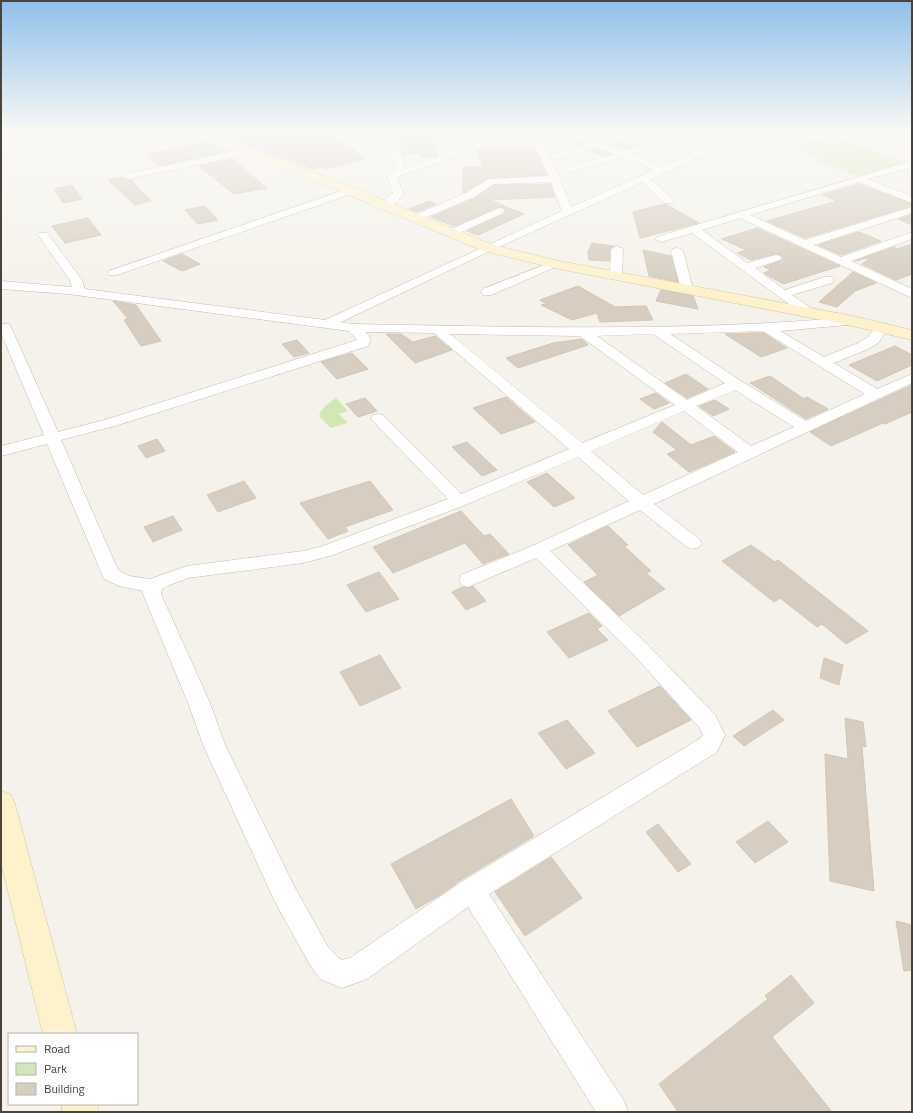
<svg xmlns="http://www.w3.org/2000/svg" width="913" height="1113" viewBox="0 0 913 1113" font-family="'Titillium Web',sans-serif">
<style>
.green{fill:#d1e8b5}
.building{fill:#d7cec1;stroke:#d2c6b4}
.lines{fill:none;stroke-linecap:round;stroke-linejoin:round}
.street-casing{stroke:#c1baae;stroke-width:1}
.secondary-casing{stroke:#d4c59c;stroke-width:1}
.street{fill:#fff;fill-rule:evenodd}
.secondary{fill:#fef2cd;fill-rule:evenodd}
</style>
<rect width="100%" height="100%" fill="#f5f2eb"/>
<path class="green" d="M 861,132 L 909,132 L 882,140 Z
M 800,135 L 817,142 L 836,136 L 907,162 L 856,176 L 818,161 L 822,159 L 777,141 Z
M 336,398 L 348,411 L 339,414 L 348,423 L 331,428 L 319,416 C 322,407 329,403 336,398 Z"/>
<path class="building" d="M 254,132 L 329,132 L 366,158 L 325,169 L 323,167 L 314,169 L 225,138 Z
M 399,132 L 430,132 L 438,156 L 422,158 L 420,154 L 403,154 Z
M 470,132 L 475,132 L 484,140 L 474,143 Z
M 573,137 L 586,143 L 577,145 L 561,138 Z
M 622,141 L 635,146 L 623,149 L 611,144 Z
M 205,142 L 226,150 L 219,148 L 224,152 L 158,166 L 147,154 Z
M 490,146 L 498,147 L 499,150 L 535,149 L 547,175 L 489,178 L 463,193 L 463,167 L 483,167 L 477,151 Z
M 598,149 L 610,154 L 601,156 L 590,151 Z
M 232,159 L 267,188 L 234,194 L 199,166 Z
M 123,177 L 128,180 L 131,180 L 151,201 L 135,205 L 108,180 Z
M 550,184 L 555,197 L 490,200 L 524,214 L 478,235 L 467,231 L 504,214 L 505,212 L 504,208 L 498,207 L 454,226 L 431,217 L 475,198 L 494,185 Z
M 859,184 L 912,204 L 912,206 L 805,238 L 767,221 L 837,201 L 822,195 Z
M 72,185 L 82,199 L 63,203 L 54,189 Z
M 429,201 L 436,204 L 418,212 L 409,209 Z
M 665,204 L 699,223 L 640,238 L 633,212 Z
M 205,206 L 218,220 L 198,224 L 185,210 Z
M 912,215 L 912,225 L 898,219 Z
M 88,218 L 101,235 L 65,243 L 52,226 Z
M 757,228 L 840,266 L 783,284 L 764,273 L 771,270 L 764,267 L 780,261 L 783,259 L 781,255 L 776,254 L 751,260 L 737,253 L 746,250 L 722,239 Z
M 859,232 L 881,241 L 841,255 L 818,245 Z
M 592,243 L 613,246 L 610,249 L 609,261 L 589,260 L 588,252 Z
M 912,244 L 912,274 L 896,280 L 862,264 L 871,257 L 855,261 L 894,247 L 897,249 Z
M 643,250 L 671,256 L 678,282 L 649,276 Z
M 182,254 L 200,264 L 182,271 L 163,261 Z
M 853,272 L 876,283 L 855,291 L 837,307 L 819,302 Z
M 578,286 L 615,307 L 646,306 L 653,320 L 600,322 L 597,313 L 572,320 L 541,305 L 547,304 L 540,300 Z
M 661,290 L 693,296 L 698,309 L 656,301 Z
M 113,301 L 136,305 L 161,341 L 141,346 L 124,320 L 128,319 Z
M 751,333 L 764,333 L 787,348 L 761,357 L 725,334 Z
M 386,334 L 401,334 L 413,342 L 435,336 L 452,350 L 415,363 Z
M 582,339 L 588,345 L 518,368 L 506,358 L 553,343 Z
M 297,340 L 309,353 L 294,357 L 282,344 Z
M 895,346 L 912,355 L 912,365 L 877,381 L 849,365 Z
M 352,353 L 368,369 L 337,379 L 321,362 Z
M 686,374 L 708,389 L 687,398 L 665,383 Z
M 770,376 L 804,399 L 807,397 L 828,409 L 806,419 L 750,383 Z
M 912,385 L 912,412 L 885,424 L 883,423 L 831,446 L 810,432 Z
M 656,393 L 669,403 L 654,409 L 640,399 Z
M 506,397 L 535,422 L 501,434 L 473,408 Z
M 365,398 L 377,411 L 358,417 L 346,404 Z
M 715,400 L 729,409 L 713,416 L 699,406 Z
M 662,422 L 691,445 L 714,436 L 735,452 L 689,472 L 667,454 L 677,450 L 653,432 Z
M 157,439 L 165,451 L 146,458 L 138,446 Z
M 467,442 L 497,470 L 482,476 L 452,447 Z
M 547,473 L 575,498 L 554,507 L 527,482 Z
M 244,481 L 256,498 L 218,512 L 207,495 Z
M 370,481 L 393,510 L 345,527 L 348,531 L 328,539 L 300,503 Z
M 461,511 L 484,536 L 490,534 L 509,554 L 483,564 L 465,543 L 393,573 L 373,547 Z
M 173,516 L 182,530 L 153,542 L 144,527 Z
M 608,526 L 628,545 L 624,546 L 651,571 L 646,573 L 665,589 L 619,616 L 584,582 L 598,575 L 568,545 Z
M 751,545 L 775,562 L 778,560 L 868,631 L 846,644 L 822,624 L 817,627 L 780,598 L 774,602 L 722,561 Z
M 379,572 L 399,599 L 366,612 L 347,585 Z
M 473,586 L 486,601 L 466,610 L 452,592 L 463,587 L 469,588 Z
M 589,613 L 602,626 L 597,629 L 608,640 L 569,658 L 547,632 Z
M 380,655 L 401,688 L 360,706 L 340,672 Z
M 824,658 L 843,665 L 839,685 L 820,678 Z
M 660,686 L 691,720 L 637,747 L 608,711 Z
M 773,710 L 784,720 L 744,746 L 733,736 Z
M 845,718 L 863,722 L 866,747 L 862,746 L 874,891 L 830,881 L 825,754 L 848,759 Z
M 567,720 L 595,753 L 566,769 L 538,733 Z
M 511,799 L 534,836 L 456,883 L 456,884 L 440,895 L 416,909 L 391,864 Z
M 768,821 L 788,842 L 755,863 L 736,842 Z
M 658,824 L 691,864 L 678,872 L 646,832 Z
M 551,857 L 582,898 L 525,936 L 495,892 Z
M 896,921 L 912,925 L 912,970 L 904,971 Z
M 791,975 L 814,1003 L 772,1037 L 832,1112 L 678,1112 L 659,1084 L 768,999 L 765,996 Z"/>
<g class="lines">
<defs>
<path id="street" d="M 511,132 L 525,132 L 397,177 L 403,193 C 400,200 393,206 385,208 L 380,205 L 393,193 L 387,176 L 396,171 L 391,152 L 393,150 L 396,149 L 401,152 L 405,169 Z
M 529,132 L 538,132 L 560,179 L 571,207 L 654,170 L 622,157 L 575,171 L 569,171 L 567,169 L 569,167 L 614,154 L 598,147 L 560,158 L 554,158 L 552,156 L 554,154 L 590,143 L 566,132 L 579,132 L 599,141 L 627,132 L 642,132 L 607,144 L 623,151 L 685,132 L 700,132 L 632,154 L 662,167 L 739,132 L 751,132 L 651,179 L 672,199 L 673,201 L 672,203 L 664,203 L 643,182 L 492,250 L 341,322 L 353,324 C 520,327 687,332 853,317 L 858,318 L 859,321 L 858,324 L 780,331 L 824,357 L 858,343 L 868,337 L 878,324 L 888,324 L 889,327 L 878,343 L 868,349 L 834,363 L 877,389 L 912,374 L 912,383 L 654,504 L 699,539 L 702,543 L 699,547 L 693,549 L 687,547 L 640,510 L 550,551 L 647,644 L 715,715 L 725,735 L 717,752 L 489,894 L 624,1101 L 628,1112 L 596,1112 L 468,907 L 367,979 L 342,988 L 320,979 L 310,965 L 275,902 L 204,747 L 188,703 L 143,594 L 143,591 L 119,586 L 104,579 L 47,444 L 1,456 L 1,446 L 44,435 L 1,333 L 1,324 L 10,324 L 11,327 L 58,432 L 108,419 L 357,340 L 349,331 L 68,294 L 1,289 L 1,281 L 72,287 L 70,280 L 38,235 L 39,233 L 47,233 L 82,280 L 85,289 L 325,320 L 562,211 L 551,182 L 494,184 L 474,197 L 420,220 L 416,221 L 411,218 L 412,216 L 466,193 L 489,179 L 549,176 ZM 763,331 L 865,394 L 806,421 L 741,381 L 670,334 ZM 365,332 L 434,333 L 569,449 L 461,494 L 383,415 L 378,414 L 373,415 L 371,418 L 373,421 L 448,499 L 323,546 L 303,551 L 187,566 L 150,579 L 129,576 L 118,570 L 61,440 L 118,425 L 368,346 L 371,339 ZM 450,334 L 580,336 L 675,405 L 582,443 ZM 653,334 L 725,383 L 687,400 L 597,336 ZM 735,390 L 794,427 L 751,446 L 696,406 ZM 684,411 L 738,452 L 643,495 L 591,451 ZM 578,457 L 629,501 L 532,546 L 461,575 L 459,580 L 461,585 L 468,587 L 536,558 L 633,654 L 699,727 L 703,735 L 701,738 L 463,881 L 350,958 L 342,960 L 340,959 L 328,947 L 293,884 L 226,747 L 210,703 L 161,594 L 162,589 L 167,586 L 188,578 L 303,563 L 333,555 L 465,505 Z
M 246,149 L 251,152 L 249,154 L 129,179 L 124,176 L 129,173 Z
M 912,161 L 912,167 L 868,179 L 912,196 L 912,203 L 859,182 L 750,215 L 805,240 L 912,207 L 912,213 L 814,245 L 841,257 L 912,232 L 912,239 L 851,261 L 912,289 L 912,298 L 740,218 L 702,230 L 747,263 L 776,255 L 780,256 L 782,258 L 780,260 L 755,268 L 785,290 L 824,277 L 832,277 L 834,280 L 832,283 L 792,295 L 812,309 L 814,312 L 812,315 L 804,315 L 692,233 L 661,242 L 655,239 L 657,237 L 689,227 Z
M 350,188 L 354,189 L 355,191 L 354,193 L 117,275 L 109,275 L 107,273 L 109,271 Z
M 499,208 L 503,209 L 504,211 L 503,213 L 455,235 L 451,236 L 446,233 L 447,231 Z
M 617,246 L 623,249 L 622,275 L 620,278 L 612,278 L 610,275 L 611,249 Z
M 677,248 L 681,249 L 683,251 L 693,289 L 691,292 L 683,292 L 681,289 L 671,251 L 673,249 Z
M 554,261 L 558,262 L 560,264 L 558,266 L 491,295 L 483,295 L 481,292 L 483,289 Z"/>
<path id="secondary" d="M 187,132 L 203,132 L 330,178 L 493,245 L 554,260 L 853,316 L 912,330 L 912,340 L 853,326 L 554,268 L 483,251 L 322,184 L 188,134 Z
M 1,791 L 11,795 L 15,804 L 77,1034 L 43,1034 L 1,863 Z
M 61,1104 L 97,1104 L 99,1112 L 63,1112 Z"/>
</defs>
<use href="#street" class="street-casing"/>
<use href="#secondary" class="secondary-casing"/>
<use href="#street" class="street"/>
<use href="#secondary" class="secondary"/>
</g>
<linearGradient id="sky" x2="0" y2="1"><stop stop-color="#8fc0eb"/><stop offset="0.46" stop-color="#faf9f6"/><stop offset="1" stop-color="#faf9f6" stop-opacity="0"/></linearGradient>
<rect width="913" height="288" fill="url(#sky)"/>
<rect width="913" height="1113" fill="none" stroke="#4a4339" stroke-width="4"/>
<rect x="8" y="1033" width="130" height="72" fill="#ffffff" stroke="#b7b4b0"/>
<rect x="16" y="1046" width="20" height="6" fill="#fef2cd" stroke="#b7b4b0"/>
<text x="44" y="1053" font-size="12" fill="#4a4339">Road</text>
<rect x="16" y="1063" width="20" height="12" fill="#d1e8b5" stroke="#b7b4b0"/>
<text x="44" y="1073" font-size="12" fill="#4a4339">Park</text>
<rect x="16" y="1083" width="20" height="12" fill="#d7cec1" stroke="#b7b4b0"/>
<text x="44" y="1093" font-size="12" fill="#4a4339">Building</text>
</svg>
